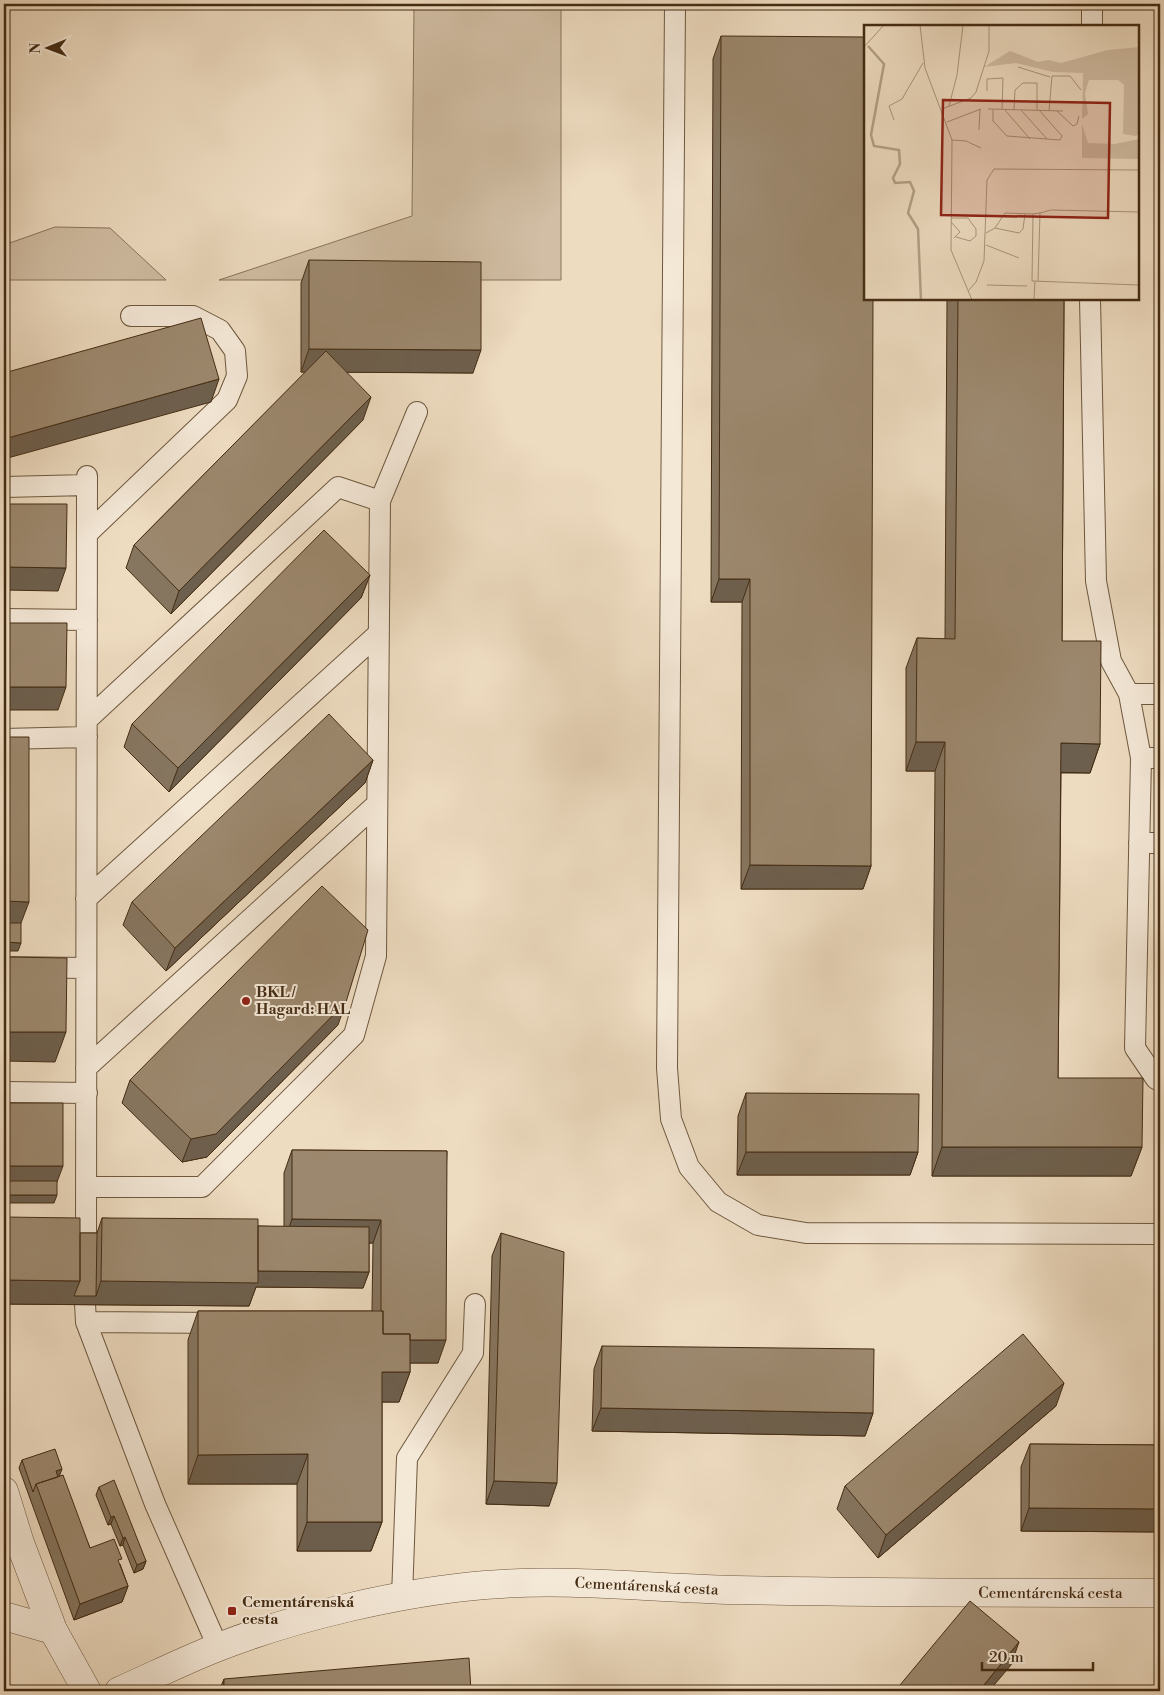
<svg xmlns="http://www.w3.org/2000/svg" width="1164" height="1695" viewBox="0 0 1164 1695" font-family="'Libre Bodoni',serif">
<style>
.green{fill:#d1bea4;stroke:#8a755c}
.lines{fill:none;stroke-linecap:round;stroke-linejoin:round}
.lane-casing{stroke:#6e583f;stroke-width:22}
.street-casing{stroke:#6e583f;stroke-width:29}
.lane{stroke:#f4e8d7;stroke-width:20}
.street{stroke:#f4e8d7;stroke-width:28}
.wall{fill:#86755f;stroke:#442c14}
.shaded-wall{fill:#6d5f4d;stroke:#442c14}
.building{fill:#9c886e;stroke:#442c14}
.poi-dot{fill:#8f2418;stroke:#f4e8d7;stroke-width:2}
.labels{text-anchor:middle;stroke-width:4;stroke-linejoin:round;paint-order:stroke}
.poi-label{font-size:15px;font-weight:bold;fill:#442c14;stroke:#f4e8d7;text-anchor:start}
.street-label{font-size:15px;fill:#442c14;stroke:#f4e8d7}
.inset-river{fill:none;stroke:#b4a086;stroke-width:2.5}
.inset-road{fill:none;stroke:#aa967c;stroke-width:1}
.view{fill:#8f2418;fill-opacity:0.15;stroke:#8f2418;stroke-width:2.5}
.inset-edge{fill:none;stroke:#442c14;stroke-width:2.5}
</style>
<rect width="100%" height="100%" fill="#eedcc1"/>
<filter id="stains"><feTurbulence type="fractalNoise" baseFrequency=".004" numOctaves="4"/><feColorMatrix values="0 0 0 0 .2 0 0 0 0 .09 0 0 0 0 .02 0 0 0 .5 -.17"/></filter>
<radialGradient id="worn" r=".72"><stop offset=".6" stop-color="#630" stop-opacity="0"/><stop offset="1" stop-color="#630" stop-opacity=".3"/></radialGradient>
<path class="green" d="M 414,4 L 561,4 L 561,280 L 219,280 L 412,216 Z
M 55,227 L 110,228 L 166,280 L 4,280 L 4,245 Z"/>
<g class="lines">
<defs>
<path id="lane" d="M 675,4 L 667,1068 L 671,1119 L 689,1167 L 718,1202 L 758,1225 L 806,1233 L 1160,1234
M 1092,26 L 1092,4
M 1090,299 L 1096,581 L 1111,661 L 1129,694 L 1160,694
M 4,487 L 87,485
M 380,501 L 417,412
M 87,534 L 227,400 L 237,376 L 235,351 L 220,330 L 193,316 L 131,316
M 4,619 L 87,620
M 1129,694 L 1141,758 L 1160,758
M 4,739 L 87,737
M 1141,758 L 1135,1048 L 1156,1079 L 1160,1081
M 1139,843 L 1160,843
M 86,899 L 378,634
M 4,967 L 86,968
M 86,1068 L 377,804
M 4,1092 L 87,1093
M 87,1187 L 202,1187 L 354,1035 L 376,956 L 380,501 L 338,487 L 87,720
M 86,1241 L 87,476
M 85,1304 L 86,1322 L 155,1504 L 218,1647
M 86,1322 L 222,1323
M 402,1597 L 407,1458 L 473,1353 L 475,1304"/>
<g id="street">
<path d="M 4,1491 L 20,1543 L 53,1630 L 87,1691"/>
<path d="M 4,1616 L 53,1630"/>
<path id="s1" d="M 119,1691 C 151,1677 183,1661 216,1648 C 294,1617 401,1592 485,1585 C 568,1578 651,1588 735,1590 C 876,1593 1018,1593 1160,1593"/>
</g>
</defs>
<use href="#lane" class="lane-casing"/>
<use href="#street" class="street-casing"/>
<use href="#lane" class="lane"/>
<use href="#street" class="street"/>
</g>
<path class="wall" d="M 721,36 L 871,866 L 863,889 L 741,889 L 742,602 L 711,602 L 713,59 Z
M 309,260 L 473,373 L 347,372 L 363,420 L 171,614 L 126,568 L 134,545 L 306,372 L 301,372 L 301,283 Z
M 947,299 L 1064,299 L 1062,641 L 1100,744 L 1090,773 L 1061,773 L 1058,1078 L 1142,1147 L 1131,1176 L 932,1176 L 935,771 L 906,771 L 906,668 L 917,638 L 945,639 Z
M 370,575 L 361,598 L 169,792 L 124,747 L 132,724 Z
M 373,760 L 365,783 L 166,971 L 123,925 L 132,902 Z
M 338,1025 L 207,1157 L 182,1162 L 122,1103 L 130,1080 Z
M 746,1093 L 918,1152 L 910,1175 L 737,1175 L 738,1116 Z
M 292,1150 L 447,1151 L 438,1363 L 410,1363 L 410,1372 L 399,1402 L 382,1402 L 382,1522 L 371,1551 L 297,1551 L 297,1484 L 188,1484 L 188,1340 L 198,1311 L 372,1311 L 373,1243 L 369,1243 L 369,1272 L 363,1288 L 256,1287 L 249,1306 L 4,1304 L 4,1217 L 80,1233 L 97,1233 L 102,1218 L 258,1226 L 284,1227 L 284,1173 Z
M 501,1233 L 549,1506 L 486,1504 L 492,1256 Z
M 602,1346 L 873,1413 L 865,1436 L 592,1431 L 594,1369 Z
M 1056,1406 L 878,1558 L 837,1509 L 845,1486 Z
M 1030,1444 L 1160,1445 L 1160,1532 L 1021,1531 L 1021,1467 Z
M 22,1460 L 60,1476 L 90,1548 L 120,1564 L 128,1586 L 122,1602 L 74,1620 L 19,1468 Z
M 99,1487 L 146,1561 L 143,1569 L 134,1573 L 123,1545 L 120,1546 L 111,1524 L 108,1525 L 96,1495 Z
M 224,1679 L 224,1691 L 219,1691 Z"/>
<path class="shaded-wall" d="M 309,349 L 481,350 L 473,373 L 301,372 Z
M 219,379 L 211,402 L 4,459 L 4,439 Z
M 371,397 L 363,420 L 171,614 L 179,591 Z
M 4,567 L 66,568 L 58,591 L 4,590 Z
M 370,575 L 361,598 L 169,792 L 178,768 Z
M 719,579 L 750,579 L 742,602 L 711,602 Z
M 4,687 L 66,687 L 58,710 L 4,710 Z
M 916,742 L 945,742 L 935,771 L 906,771 Z
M 1061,743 L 1100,744 L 1090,773 L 1051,772 Z
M 373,760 L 365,783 L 166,971 L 175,948 Z
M 750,865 L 871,866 L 863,889 L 741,889 Z
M 4,901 L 29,902 L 18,931 L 4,931 Z
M 4,942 L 21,943 L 18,951 L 4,951 Z
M 346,1002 L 338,1025 L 207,1157 L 182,1162 L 191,1139 Z
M 4,1032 L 66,1032 L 55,1062 L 4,1061 Z
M 942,1147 L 1142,1147 L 1131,1176 L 932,1176 Z
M 746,1152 L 918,1152 L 910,1175 L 737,1175 Z
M 4,1166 L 63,1166 L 54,1190 L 4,1189 Z
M 4,1195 L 57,1195 L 54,1203 L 4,1203 Z
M 292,1219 L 381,1220 L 373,1243 L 284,1242 Z
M 255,1271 L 369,1272 L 363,1288 L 256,1287 L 249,1306 L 4,1304 L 4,1280 L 80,1281 L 96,1296 L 101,1281 Z
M 381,1340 L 446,1340 L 438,1363 L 372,1363 Z
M 382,1372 L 410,1372 L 399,1402 L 371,1402 Z
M 1064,1383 L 1056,1406 L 878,1558 L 886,1535 Z
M 601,1408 L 873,1413 L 865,1436 L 592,1431 Z
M 308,1454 L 297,1484 L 188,1484 L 198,1455 Z
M 62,1469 L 59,1477 L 53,1479 L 56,1471 Z
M 494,1481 L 557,1483 L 549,1506 L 486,1504 Z
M 1029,1508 L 1160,1509 L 1160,1532 L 1021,1531 Z
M 114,1516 L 111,1524 L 108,1525 L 111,1517 Z
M 307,1522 L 382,1522 L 371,1551 L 297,1551 Z
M 125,1537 L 123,1545 L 120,1546 L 123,1538 Z
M 146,1561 L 143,1569 L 134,1573 L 137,1565 Z
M 128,1586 L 122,1602 L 74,1620 L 80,1604 Z
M 1019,1642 L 1011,1665 L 989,1691 L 979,1691 Z"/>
<path class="building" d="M 721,36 L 865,37 L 865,299 L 873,299 L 871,866 L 750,865 L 750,579 L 719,579 Z
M 309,260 L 481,262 L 481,350 L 309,349 Z
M 958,299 L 1064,299 L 1062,641 L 1101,641 L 1100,744 L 1061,743 L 1058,1078 L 1143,1078 L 1142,1147 L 942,1147 L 945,742 L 916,742 L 917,638 L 955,639 Z
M 201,318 L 219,379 L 4,439 L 4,373 Z
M 326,351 L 371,397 L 179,591 L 134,545 Z
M 4,504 L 67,504 L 66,568 L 4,567 Z
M 324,530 L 370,575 L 178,768 L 132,724 Z
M 4,623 L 67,623 L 66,687 L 4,687 Z
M 329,714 L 373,760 L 175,948 L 132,902 Z
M 4,737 L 29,737 L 29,902 L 4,901 Z
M 322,886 L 368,930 L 346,1002 L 216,1134 L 191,1139 L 130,1080 Z
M 4,923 L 21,923 L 21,943 L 4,942 Z
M 4,957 L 67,958 L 66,1032 L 4,1032 Z
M 746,1093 L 919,1094 L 918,1152 L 746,1152 Z
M 4,1103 L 63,1103 L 63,1166 L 4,1166 Z
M 292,1150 L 447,1151 L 446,1340 L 410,1340 L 410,1334 L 383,1334 L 383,1311 L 381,1311 L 381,1220 L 292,1219 Z
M 4,1181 L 57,1181 L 57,1195 L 4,1195 Z
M 4,1217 L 80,1218 L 80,1281 L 4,1280 Z
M 102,1218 L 258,1219 L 258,1283 L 101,1281 Z
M 258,1226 L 369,1227 L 369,1272 L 258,1271 Z
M 80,1233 L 97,1233 L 96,1296 L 74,1296 L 80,1281 Z
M 501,1233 L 564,1252 L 557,1483 L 494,1481 Z
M 198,1311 L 383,1311 L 383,1334 L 410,1334 L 410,1372 L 382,1372 L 382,1522 L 307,1522 L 308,1454 L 198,1455 Z
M 1023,1334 L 1064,1383 L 886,1535 L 845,1486 Z
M 602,1346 L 874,1349 L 873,1413 L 601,1408 Z
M 1030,1444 L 1160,1445 L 1160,1509 L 1029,1508 Z
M 55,1449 L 62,1469 L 56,1471 L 58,1477 L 36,1484 L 33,1492 L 22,1460 Z
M 63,1475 L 90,1548 L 114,1539 L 122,1559 L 118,1560 L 128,1586 L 80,1604 L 36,1484 Z
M 114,1480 L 146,1561 L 137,1565 L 125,1537 L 123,1538 L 114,1516 L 111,1517 L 99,1487 Z
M 970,1601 L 1019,1642 L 979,1691 L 895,1691 Z
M 469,1658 L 471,1691 L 224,1691 L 224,1679 Z"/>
<g class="poi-dot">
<circle cx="246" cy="1001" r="5"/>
<rect x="227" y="1606" width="10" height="10" rx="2.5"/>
</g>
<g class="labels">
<g class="poi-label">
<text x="256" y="997">BKL /<tspan x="256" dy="17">Hagard: HAL</tspan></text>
<text x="242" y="1607">Cementárenská<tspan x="242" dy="17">cesta</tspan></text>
</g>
<g class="street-label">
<text dy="5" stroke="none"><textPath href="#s1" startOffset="545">Cementárenská cesta</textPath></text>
<text dy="5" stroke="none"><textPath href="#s1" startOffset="949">Cementárenská cesta</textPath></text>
</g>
</g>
<g transform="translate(864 25)">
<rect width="275" height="275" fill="#eedcc1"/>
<path d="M 275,22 L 275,109 L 272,111 L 259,109 L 260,60 L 254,55 L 225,55 L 221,68 L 224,89 L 218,94 L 219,48 L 189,47 L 152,38 L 120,42 L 146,26 L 174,37 L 185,35 L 197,38 L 244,25 ZM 218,99 L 224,118 L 251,119 L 275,114 L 275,134 L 218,133 Z" fill="#d1bea4"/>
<path class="inset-river" d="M 4,21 L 20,39 L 7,110 L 10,121 L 35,125 L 36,139 L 29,153 L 31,158 L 46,157 L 50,166 L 44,188 L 54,204 L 57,275"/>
<path class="inset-road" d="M 56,0 L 61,43 L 88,115 L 87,225 L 108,275M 0,22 L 20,0M 154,42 L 186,52M 123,66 L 123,54 L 139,53 L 138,85M 85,81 L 93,50 L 99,0M 78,84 L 107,73 L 112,67 L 125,26 L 125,0M 124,84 L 199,86M 129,85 L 129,96 L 143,111 L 196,115 L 198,111 L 175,85M 141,85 L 166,114M 150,85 L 151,65 L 159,58 L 173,58 L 173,85M 157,85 L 183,114M 185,86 L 188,51 L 206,51 L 217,65M 193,86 L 209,101 L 213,99 L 215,91M 30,95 L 25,81 L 38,74 L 59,38M 83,97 L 117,84M 115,105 L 116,84M 88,115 L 102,116 L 117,123M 176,188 L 169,189 L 168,256 L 275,260M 87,193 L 104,193 L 112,204 L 112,211 L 106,216 L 92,212M 87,197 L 96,207 L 90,213M 131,203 L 155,208 L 159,204 L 161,189M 122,208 L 131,203 L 141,188 L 169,189M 122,220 L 155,233M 174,256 L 176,188 L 187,185 L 275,187M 123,260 L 163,261M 104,266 L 112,257 L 120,236 L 123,155 L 130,144 L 275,145M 170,275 L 171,256"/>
<path class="view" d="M 79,75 L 246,78 L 244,193 L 77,190 Z"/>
<rect width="275" height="275" class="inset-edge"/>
</g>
<rect width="1164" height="1695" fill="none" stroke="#eedcc1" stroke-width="20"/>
<rect x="5" y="5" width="1154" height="1685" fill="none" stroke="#442c14" stroke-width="2.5"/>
<rect x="10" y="10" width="1144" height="1675" fill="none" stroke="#442c14"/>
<g transform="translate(48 48) rotate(269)" stroke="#f4e8d7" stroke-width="4" paint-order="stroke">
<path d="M0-4L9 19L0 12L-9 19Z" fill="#442c14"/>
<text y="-8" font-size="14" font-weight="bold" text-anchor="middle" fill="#442c14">N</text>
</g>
<path d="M982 1662v8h111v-8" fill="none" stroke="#442c14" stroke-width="2.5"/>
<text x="989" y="1662" font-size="15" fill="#442c14" stroke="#f4e8d7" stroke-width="4" paint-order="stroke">20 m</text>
<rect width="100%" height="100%" filter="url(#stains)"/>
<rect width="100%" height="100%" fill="url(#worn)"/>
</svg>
